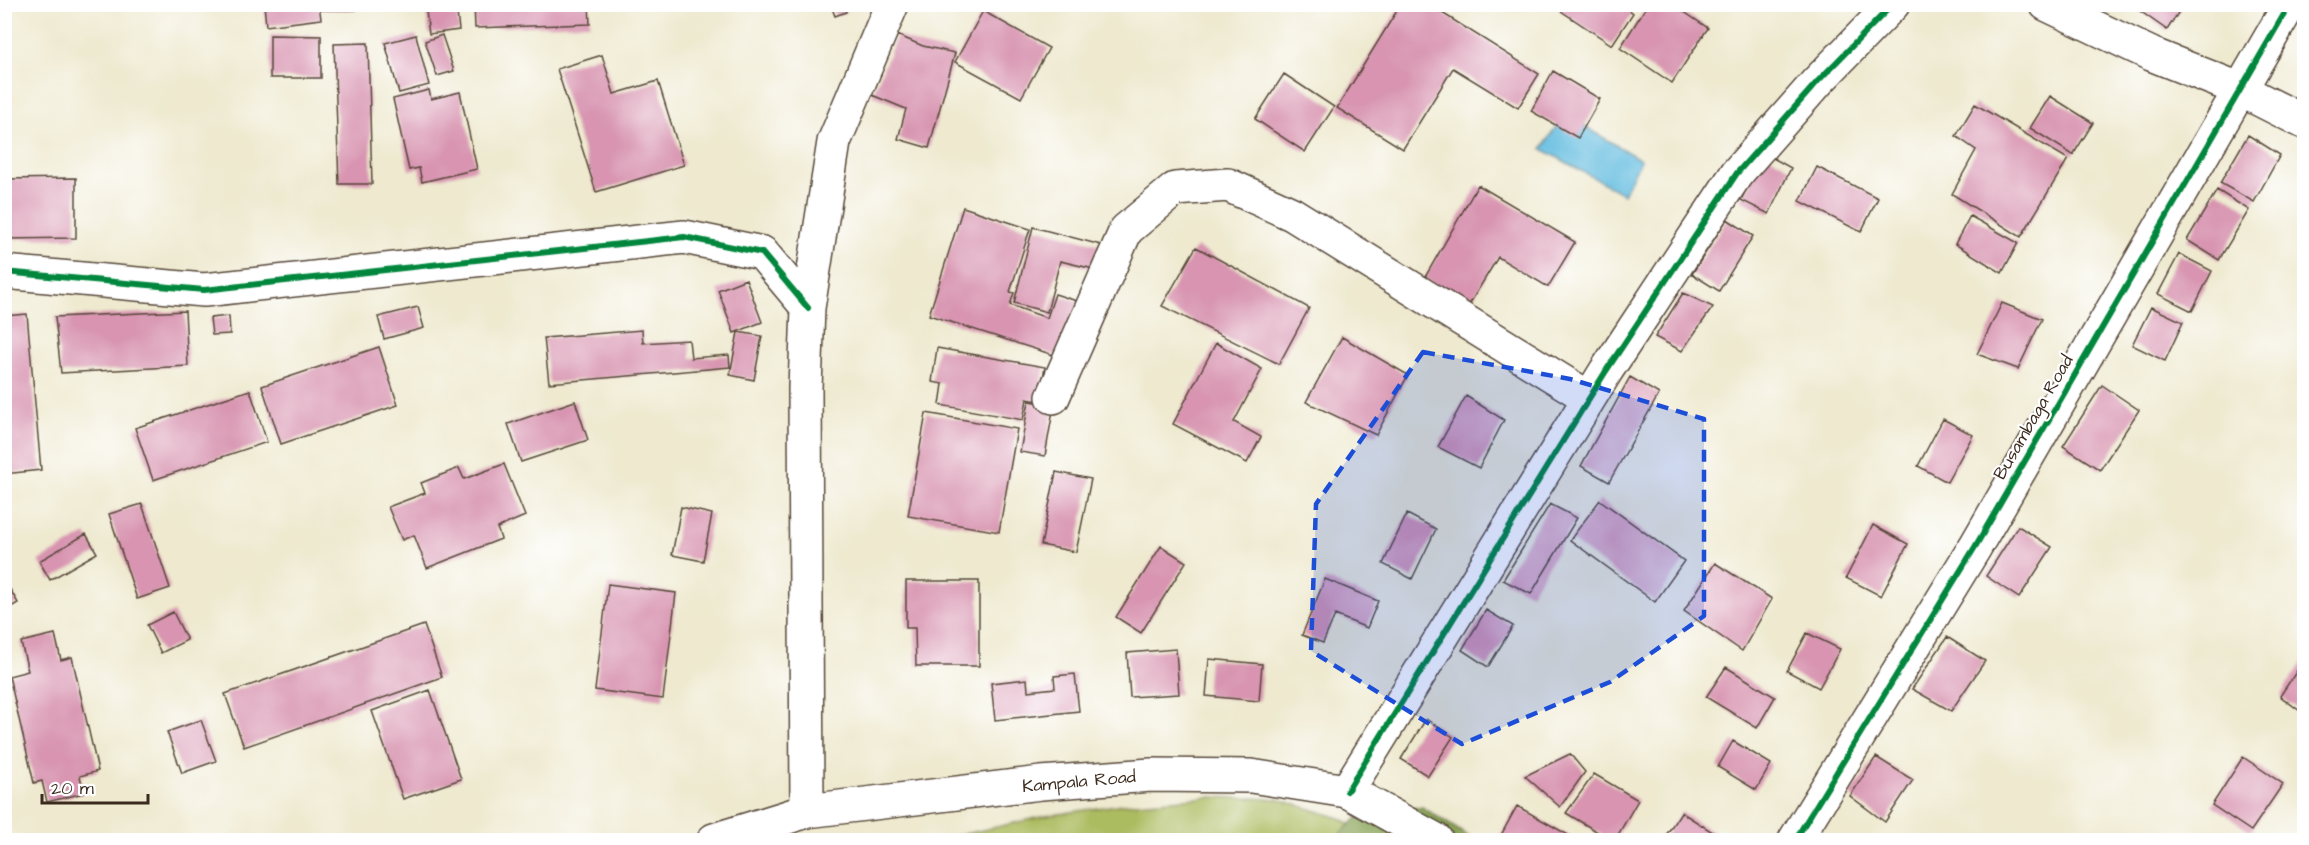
<svg xmlns="http://www.w3.org/2000/svg" width="2309" height="845" viewBox="0 0 2309 845" font-family="'Architects Daughter',sans-serif">
<style>
.green{fill:#abbb5f;stroke:#73723e;stroke-width:1.5}
.forest{fill:#88a356;stroke:#62663a;stroke-width:1.5}
.water{fill:#62bcdf;stroke:#4e737e;stroke-width:1.5}
.building{fill:#d894b0}
.lines{fill:none;stroke-linecap:round;stroke-linejoin:round}
.minor-casing{stroke:#564739;stroke-width:36}
.secondary-casing{stroke:#564739;stroke-width:36}
.minor{stroke:#fff;stroke-width:33}
.secondary{stroke:#fff;stroke-width:33}
.cycleway-casing{stroke:#fff;stroke-width:10}
.cycleway{stroke:#00873e;stroke-width:6}
.marked{fill:#1d4ed8;fill-opacity:0.2;stroke:#1d4ed8;stroke-width:4.5;stroke-dasharray:12 8;stroke-linejoin:round}
.labels{text-anchor:middle;stroke-width:4.5;stroke-linejoin:round;paint-order:stroke}
.street-label{font-size:18px;fill:#3b2a1e;stroke:#fff}
</style>
<rect width="100%" height="100%" fill="#fff"/>
<filter id="ink" filterUnits="userSpaceOnUse"><feTurbulence type="fractalNoise" baseFrequency=".0167" numOctaves="2"/><feDisplacementMap in="SourceGraphic" scale="12" xChannelSelector="R" yChannelSelector="G"/><feConvolveMatrix kernelMatrix="1 2 1 2 8 2 1 2 1" color-interpolation-filters="sRGB"/></filter>
<filter id="wash" filterUnits="userSpaceOnUse"><feTurbulence type="fractalNoise" baseFrequency=".008" numOctaves="4" result="noise"/><feDisplacementMap in="SourceGraphic" scale="24" xChannelSelector="R" yChannelSelector="G"/><feGaussianBlur stdDeviation="1.35" result="paint"/><feColorMatrix in="noise" values="0 0 0 0 0 0 0 0 0 0 0 0 0 0 0 0 0 1.4 0 .05"/><feComposite in="paint" operator="in"/></filter>
<g filter="url(#wash)">
<rect width="100%" height="100%" fill="#eee9cf"/>
<path class="green" d="M 1209,797 L 1278,799 L 1340,818 L 1379,840 L 937,840 L 1046,816 L 1123,804 Z"/>
<path class="forest" d="M 1422,807 L 1474,840 L 1333,840 L 1362,814 Z"/>
<path class="water" d="M 1564,114 L 1641,160 L 1623,194 L 1542,149 Z"/>
<g id="blocks">
<path class="building" d="M 264,4 L 319,4 L 321,19 L 266,26 Z
M 321,4 L 356,4 L 356,10 L 321,10 Z
M 425,4 L 456,4 L 459,30 L 429,34 Z
M 474,4 L 589,4 L 590,24 L 475,28 Z
M 840,4 L 844,4 L 846,12 L 835,16 L 832,8 Z
M 1401,4 L 1428,4 L 1539,74 L 1518,108 L 1453,68 L 1403,149 L 1337,108 Z
M 1560,4 L 1621,4 L 1633,13 L 1612,45 L 1558,9 Z
M 1648,4 L 1672,4 L 1708,28 L 1672,83 L 1620,48 Z
M 2130,4 L 2184,4 L 2167,30 Z
M 983,11 L 1049,48 L 1021,98 L 955,62 Z
M 270,35 L 321,36 L 321,78 L 270,78 Z
M 416,35 L 429,85 L 399,93 L 385,43 Z
M 442,35 L 454,71 L 437,76 L 425,41 Z
M 897,35 L 923,46 L 955,53 L 929,148 L 898,139 L 906,109 L 872,95 Z
M 368,43 L 372,184 L 339,184 L 334,44 Z
M 602,55 L 614,94 L 658,81 L 684,165 L 596,192 L 557,69 Z
M 1553,71 L 1600,99 L 1578,138 L 1531,111 Z
M 1284,74 L 1334,107 L 1305,152 L 1255,119 Z
M 429,90 L 431,99 L 460,92 L 477,169 L 422,182 L 419,168 L 409,170 L 393,99 Z
M 2050,96 L 2093,123 L 2073,155 L 2030,128 Z
M 1975,104 L 2068,159 L 2021,237 L 1952,194 L 1976,150 L 1956,136 Z
M 2248,135 L 2280,155 L 2254,202 L 2220,183 Z
M 1764,153 L 1791,168 L 1769,214 L 1741,200 Z
M 1817,167 L 1878,198 L 1861,232 L 1800,201 Z
M 76,178 L 76,238 L 4,239 L 4,179 Z
M 1478,185 L 1575,242 L 1548,287 L 1498,257 L 1469,305 L 1424,279 Z
M 2217,190 L 2249,210 L 2219,260 L 2187,240 Z
M 963,207 L 1030,229 L 1010,292 L 1014,293 L 1010,305 L 1047,318 L 1055,294 L 1080,302 L 1063,358 L 929,315 Z
M 1970,216 L 2018,243 L 2002,273 L 1955,244 Z
M 1727,219 L 1753,236 L 1719,291 L 1692,274 Z
M 1033,227 L 1101,245 L 1094,269 L 1060,261 L 1047,312 L 1014,303 Z
M 1196,247 L 1309,308 L 1279,364 L 1162,306 Z
M 2179,254 L 2212,271 L 2192,311 L 2158,294 Z
M 746,279 L 762,322 L 734,333 L 718,290 Z
M 1683,293 L 1713,307 L 1682,351 L 1655,337 Z
M 2002,303 L 2042,319 L 2018,369 L 1977,354 Z
M 418,307 L 424,328 L 384,339 L 378,317 Z
M 2151,307 L 2183,322 L 2165,361 L 2132,345 Z
M 185,311 L 188,366 L 61,373 L 55,317 Z
M 27,314 L 41,470 L 4,474 L 4,316 Z
M 229,316 L 230,334 L 212,335 L 210,318 Z
M 642,330 L 643,343 L 689,340 L 691,358 L 729,355 L 730,367 L 549,383 L 544,338 Z
M 738,332 L 762,336 L 754,380 L 730,375 Z
M 1342,337 L 1408,375 L 1376,435 L 1306,402 Z
M 1216,343 L 1262,369 L 1234,422 L 1261,437 L 1247,463 L 1173,424 Z
M 379,347 L 398,405 L 281,444 L 262,386 Z
M 937,348 L 1045,367 L 1039,401 L 1027,399 L 1023,420 L 940,405 L 943,384 L 932,382 Z
M 1630,377 L 1659,394 L 1609,482 L 1581,466 Z
M 2102,385 L 2139,410 L 2100,470 L 2063,446 Z
M 250,390 L 267,442 L 153,480 L 135,428 Z
M 1466,396 L 1504,420 L 1479,468 L 1438,447 Z
M 575,401 L 588,440 L 521,462 L 508,424 Z
M 1029,401 L 1054,405 L 1045,456 L 1020,452 Z
M 926,413 L 1017,429 L 999,532 L 908,516 Z
M 1943,419 L 1973,435 L 1947,482 L 1918,466 Z
M 504,464 L 525,516 L 497,528 L 501,539 L 427,568 L 414,535 L 402,540 L 388,507 L 425,493 L 421,483 L 459,468 L 464,479 Z
M 1056,472 L 1091,479 L 1076,552 L 1041,545 Z
M 1600,500 L 1684,561 L 1655,602 L 1570,540 Z
M 142,504 L 170,588 L 137,599 L 109,514 Z
M 1550,504 L 1577,518 L 1531,594 L 1503,580 Z
M 681,507 L 712,514 L 703,561 L 672,555 Z
M 1407,514 L 1436,529 L 1412,579 L 1383,564 Z
M 1873,525 L 1908,544 L 1881,596 L 1846,578 Z
M 2018,526 L 2052,547 L 2019,598 L 1986,576 Z
M 86,534 L 97,553 L 50,580 L 39,561 Z
M 1161,546 L 1186,562 L 1141,633 L 1116,617 Z
M 1715,563 L 1772,599 L 1742,651 L 1684,611 Z
M 4,579 L 18,603 L 4,611 Z
M 1325,579 L 1378,601 L 1367,628 L 1335,615 L 1323,643 L 1302,635 Z
M 906,581 L 979,581 L 979,666 L 916,666 L 915,628 L 906,628 Z
M 608,584 L 676,593 L 663,699 L 595,690 Z
M 1486,610 L 1513,626 L 1488,667 L 1462,650 Z
M 173,612 L 187,640 L 161,653 L 147,625 Z
M 424,625 L 442,677 L 244,747 L 225,694 Z
M 1807,633 L 1840,649 L 1819,688 L 1787,671 Z
M 55,634 L 61,660 L 72,657 L 98,771 L 80,776 L 84,793 L 47,802 L 42,781 L 34,783 L 9,676 L 28,671 L 21,642 Z
M 1947,637 L 1985,661 L 1951,711 L 1912,689 Z
M 1176,649 L 1179,694 L 1130,697 L 1127,653 Z
M 1209,659 L 1262,664 L 1259,701 L 1206,696 Z
M 2304,660 L 2304,714 L 2280,696 Z
M 1726,667 L 1775,697 L 1757,728 L 1706,697 Z
M 1075,674 L 1079,711 L 995,720 L 991,683 L 1027,679 L 1028,691 L 1055,688 L 1054,676 Z
M 430,690 L 461,779 L 403,799 L 372,711 Z
M 1426,719 L 1453,737 L 1428,776 L 1401,759 Z
M 201,720 L 216,761 L 182,773 L 167,732 Z
M 1733,741 L 1771,764 L 1756,790 L 1718,767 Z
M 1570,754 L 1585,772 L 1560,807 L 1525,776 Z
M 1876,757 L 1913,780 L 1885,822 L 1850,796 Z
M 2243,757 L 2283,784 L 2251,831 L 2212,805 Z
M 1594,774 L 1638,800 L 1615,840 L 1611,840 L 1566,813 Z
M 1517,806 L 1577,840 L 1507,840 L 1500,837 Z
M 1681,812 L 1722,838 L 1721,840 L 1663,840 Z"/>
</g>
</g>
<g filter="url(#ink)">
<use href="#blocks" fill-opacity="0" stroke="#564739" stroke-width="1.5"/>
<g class="lines">
<defs>
<path id="minor" d="M 2046,4 L 2151,54 L 2239,89 L 2304,122
M 4,272 L 204,290 L 684,237 L 762,253 L 808,308
M 1053,397 L 1126,230 L 1175,189 L 1228,185 L 1292,214 L 1589,398
M 1347,791 L 1606,371 L 1737,173 L 1818,81 L 1893,4
M 807,811 L 805,388 L 808,308 L 834,142 L 892,4
M 1795,840 L 1975,547 L 2290,4"/>
<path id="secondary" d="M 714,840 L 807,811 L 1041,783 L 1151,775 L 1251,776 L 1347,791 L 1436,840"/>
</defs>
<use href="#minor" class="minor-casing"/>
<use href="#secondary" class="secondary-casing"/>
<use href="#minor" class="minor"/>
<use href="#secondary" class="secondary"/>
<defs>
<path id="cycleway" d="M 4,272 L 204,290 L 684,237 L 762,253 L 808,308
M 1347,791 L 1606,371 L 1737,173 L 1818,81 L 1893,4
M 1795,840 L 1975,547 L 2290,4"/>
</defs>
<use href="#cycleway" class="cycleway-casing"/>
<use href="#cycleway" class="cycleway"/>
</g>
</g>
<path class="marked" d="M 1423,352 L 1570,379 L 1704,419 L 1704,616 L 1610,682 L 1462,744 L 1311,651 L 1316,504 Z"/>
<g class="labels">
<g class="street-label">
<text transform="translate(2033 417) rotate(-60)" y="6">Busambaga Road</text>
<text transform="translate(1079 781) rotate(-5)" y="6">Kampala Road</text>
</g>
</g>
<rect width="2309" height="845" fill="none" stroke="#fff" stroke-width="24"/>
<path d="M42 794v9h106v-9" fill="none" stroke="#3b2a1e" stroke-width="3"/>
<text x="51" y="794" font-size="18" fill="#3b2a1e" stroke="#ffffff" stroke-width="4.5" paint-order="stroke">20 m</text>
</svg>
